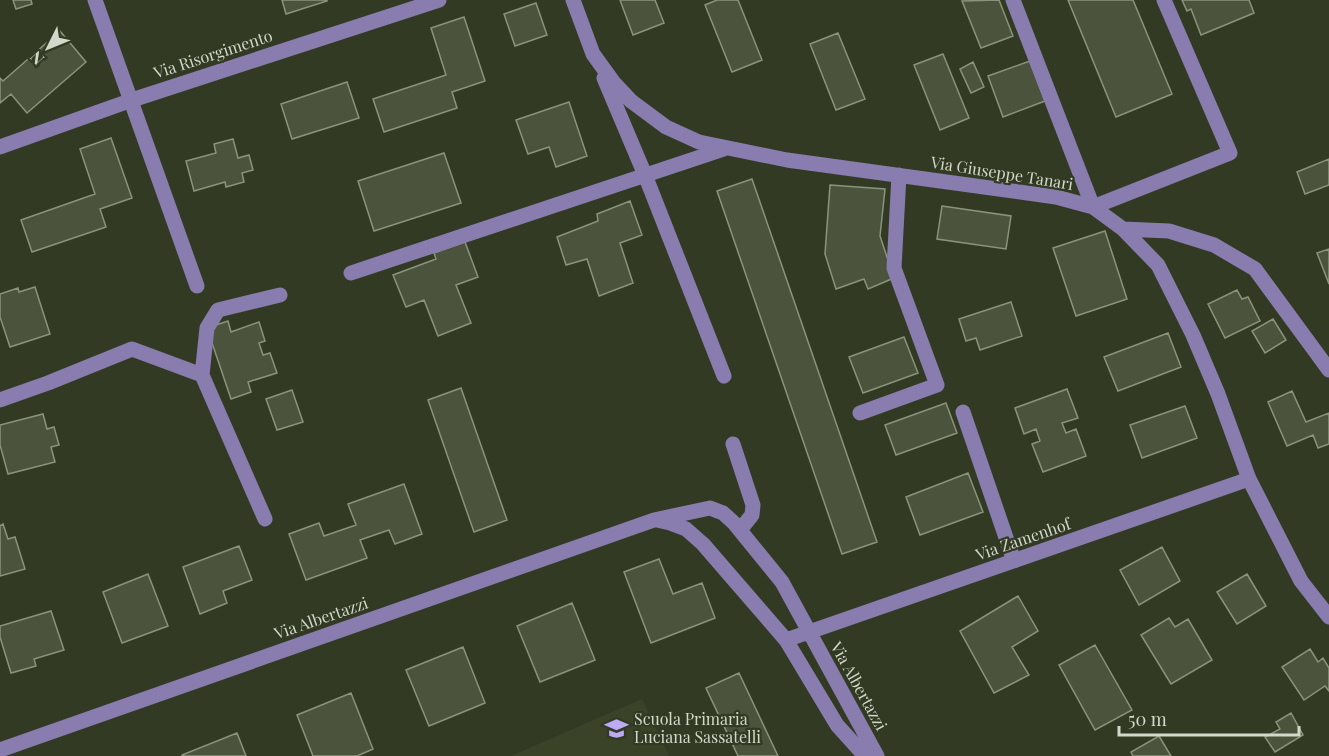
<svg xmlns="http://www.w3.org/2000/svg" width="1329" height="756" viewBox="0 0 1329 756" font-family="'Playfair Display',serif">
<style>
.built{fill:#3a4327}
.building{fill:#4b533c;stroke:#8a947b;stroke-width:1.5}
.lines{fill:none;stroke-linecap:round;stroke-linejoin:round}
.minor{stroke:#897daf;stroke-width:15}
.labels{text-anchor:middle;stroke-width:4.5;stroke-linejoin:round;paint-order:stroke}
.street-label{font-size:16px;fill:#d2d8ca;stroke:#333a24}
.poi-label{font-size:16px;fill:#d2d8ca;stroke:#333a24;text-anchor:start}
</style>
<rect width="100%" height="100%" fill="#333a24"/>
<path class="built" d="M 642,699 L 669,756 L 511,756 Z"/>
<path class="building" d="M 13,0 L 31,0 L 32,4 L 16,9 Z
M 282,0 L 327,0 L 327,1 L 286,14 Z
M 620,0 L 655,0 L 664,23 L 633,35 Z
M 717,0 L 738,0 L 762,60 L 732,72 L 705,5 Z
M 999,0 L 1013,36 L 981,48 L 962,1 Z
M 1068,0 L 1133,0 L 1172,94 L 1116,117 Z
M 1182,0 L 1249,0 L 1254,13 L 1201,35 L 1191,9 L 1187,11 Z
M 536,3 L 547,35 L 515,46 L 504,14 Z
M 464,17 L 485,81 L 452,92 L 457,108 L 384,132 L 373,99 L 446,75 L 431,28 Z
M 60,31 L 86,62 L 27,113 L 11,94 L 0,103 L 0,78 L 3,81 Z
M 838,33 L 865,99 L 836,110 L 810,44 Z
M 943,54 L 969,118 L 940,130 L 914,65 Z
M 1030,61 L 1045,101 L 1003,117 L 988,76 Z
M 973,62 L 984,87 L 971,93 L 960,69 Z
M 347,82 L 359,118 L 292,139 L 281,104 Z
M 569,102 L 587,156 L 556,167 L 549,147 L 528,154 L 516,120 Z
M 111,138 L 132,198 L 100,209 L 106,227 L 32,252 L 21,220 L 95,194 L 80,149 Z
M 233,139 L 238,158 L 249,155 L 253,170 L 242,173 L 244,182 L 226,187 L 225,182 L 194,191 L 186,161 L 216,153 L 214,144 Z
M 444,153 L 461,203 L 374,231 L 358,181 Z
M 1329,159 L 1329,185 L 1305,194 L 1297,172 Z
M 752,179 L 877,542 L 842,554 L 717,191 Z
M 830,185 L 885,189 L 880,236 L 894,278 L 868,289 L 864,279 L 836,289 L 825,254 Z
M 630,201 L 642,235 L 620,243 L 633,283 L 599,296 L 587,259 L 566,265 L 557,237 L 598,221 L 597,214 Z
M 942,206 L 1011,216 L 1006,249 L 937,239 Z
M 1105,231 L 1127,299 L 1076,316 L 1053,248 Z
M 465,242 L 478,277 L 456,285 L 471,323 L 438,336 L 424,300 L 406,307 L 393,275 L 436,259 L 434,253 Z
M 1329,249 L 1329,284 L 1317,253 Z
M 35,287 L 50,334 L 10,347 L 0,317 L 0,294 L 18,288 L 19,292 Z
M 1237,290 L 1242,299 L 1248,297 L 1260,321 L 1225,338 L 1208,304 Z
M 1011,302 L 1022,336 L 980,350 L 976,338 L 966,341 L 959,319 Z
M 1273,319 L 1286,340 L 1265,353 L 1252,331 Z
M 228,321 L 231,332 L 259,322 L 265,341 L 259,343 L 263,355 L 270,353 L 277,373 L 248,382 L 251,392 L 231,399 L 207,328 Z
M 1168,333 L 1181,367 L 1118,391 L 1104,357 Z
M 904,337 L 918,373 L 863,393 L 849,357 Z
M 461,388 L 507,520 L 474,532 L 428,400 Z
M 1067,389 L 1078,418 L 1062,423 L 1066,433 L 1076,429 L 1086,456 L 1043,472 L 1032,444 L 1040,441 L 1036,429 L 1024,434 L 1015,408 Z
M 292,390 L 303,422 L 277,430 L 266,399 Z
M 1292,391 L 1306,422 L 1329,413 L 1329,444 L 1318,448 L 1313,435 L 1287,446 L 1268,402 Z
M 946,403 L 957,433 L 896,455 L 885,425 Z
M 1185,406 L 1197,438 L 1142,458 L 1130,425 Z
M 43,414 L 47,429 L 54,427 L 59,445 L 51,447 L 55,462 L 8,474 L 0,445 L 0,425 Z
M 968,473 L 983,512 L 920,535 L 906,497 Z
M 404,484 L 422,534 L 395,544 L 389,530 L 360,540 L 367,558 L 306,580 L 289,534 L 319,523 L 324,536 L 356,525 L 348,504 Z
M 3,524 L 8,539 L 15,537 L 25,569 L 0,576 L 0,526 Z
M 239,546 L 252,580 L 223,591 L 227,603 L 200,614 L 183,567 Z
M 1162,547 L 1180,581 L 1139,605 L 1120,570 Z
M 659,559 L 673,594 L 702,583 L 715,618 L 651,643 L 624,572 Z
M 148,574 L 168,626 L 122,643 L 103,592 Z
M 1247,574 L 1266,606 L 1237,624 L 1217,592 Z
M 1018,596 L 1038,631 L 1012,647 L 1029,675 L 994,693 L 960,631 Z
M 572,603 L 595,660 L 540,682 L 517,626 Z
M 51,611 L 64,650 L 34,659 L 36,666 L 11,673 L 0,637 L 0,626 Z
M 1169,618 L 1175,627 L 1188,619 L 1212,660 L 1171,684 L 1141,635 Z
M 1095,645 L 1132,710 L 1095,730 L 1059,665 Z
M 463,647 L 485,703 L 429,726 L 406,670 Z
M 1310,649 L 1318,662 L 1323,658 L 1329,668 L 1329,691 L 1325,686 L 1304,700 L 1282,667 Z
M 739,673 L 778,756 L 738,756 L 706,688 Z
M 351,693 L 373,749 L 357,756 L 313,756 L 297,715 Z
M 1291,713 L 1303,735 L 1275,752 L 1265,737 L 1280,729 L 1276,722 Z
M 237,733 L 246,756 L 182,756 L 182,755 Z
M 1159,736 L 1171,756 L 1133,756 L 1131,752 Z"/>
<g class="lines">
<path class="minor" d="M 95,0 L 197,286
M 573,0 L 593,54 L 614,83 L 631,101 L 666,127 L 699,142 L 787,160 L 1056,197 L 1093,207 L 1123,229 L 1158,265 L 1193,335 L 1218,394 L 1249,479 L 1301,581 L 1329,617
M 1013,0 L 1093,207 L 1230,153 L 1164,0
M 604,78 L 645,175 L 724,376
M 0,147 L 132,100 L 439,0
M 1123,229 L 1169,231 L 1214,245 L 1255,269 L 1329,370
M 351,273 L 724,149
M 202,375 L 207,328 L 218,310 L 280,295
M 0,400 L 48,383 L 132,349 L 202,375 L 265,519
M 963,412 L 1014,561
M 860,413 L 937,385 L 894,268 L 899,175
M 733,444 L 753,505 L 752,515 L 740,530
M 657,520 L 670,523 L 686,529 L 703,544 L 786,640 L 837,725 L 865,756
M 786,640 L 1249,479
M 0,750 L 654,520 L 710,508 L 723,513 L 734,523 L 782,582 L 877,756"/>
</g>
<defs>
<symbol id="school-bare" viewBox="-9 -9 18 18"><path d="M0-5L7-2L0 1L-7-2ZM-4 1L0 2.5L4 1V4Q0 6-4 4Z" fill="#bcaaf5" stroke="#333a24" stroke-width="2.5" paint-order="stroke"/></symbol>
</defs>
<g fill-rule="evenodd">
<use href="#school-bare" x="600" y="712" width="33" height="33"/>
</g>
<g class="labels">
<g class="street-label">
<text transform="translate(213 54) rotate(-18)" y="6">Via Risorgimento</text>
<text transform="translate(1002 173) rotate(9)" y="6">Via Giuseppe Tanari</text>
<text transform="translate(1023 539) rotate(-19)" y="6">Via Zamenhof</text>
<text transform="translate(321 618) rotate(-19)" y="6">Via Albertazzi</text>
<text transform="translate(859 686) rotate(61)" y="6">Via Albertazzi</text>
</g>
<g class="poi-label">
<text x="634" y="725">Scuola Primaria<tspan x="634" dy="18">Luciana Sassatelli</tspan></text>
</g>
</g>
<g transform="translate(48 48) rotate(227)" stroke="#333a24" stroke-width="4.5" paint-order="stroke">
<path d="M0-4.5L10 22L0 15L-10 22Z" fill="#d2d8ca"/>
<text y="-9" font-size="16" font-weight="bold" text-anchor="middle" fill="#d2d8ca">N</text>
</g>
<path d="M1119 726v9h180v-9" fill="none" stroke="#d2d8ca" stroke-width="3"/>
<text x="1128" y="726" font-size="18" fill="#d2d8ca" stroke="#333a24" stroke-width="4.5" paint-order="stroke">50 m</text>
</svg>
